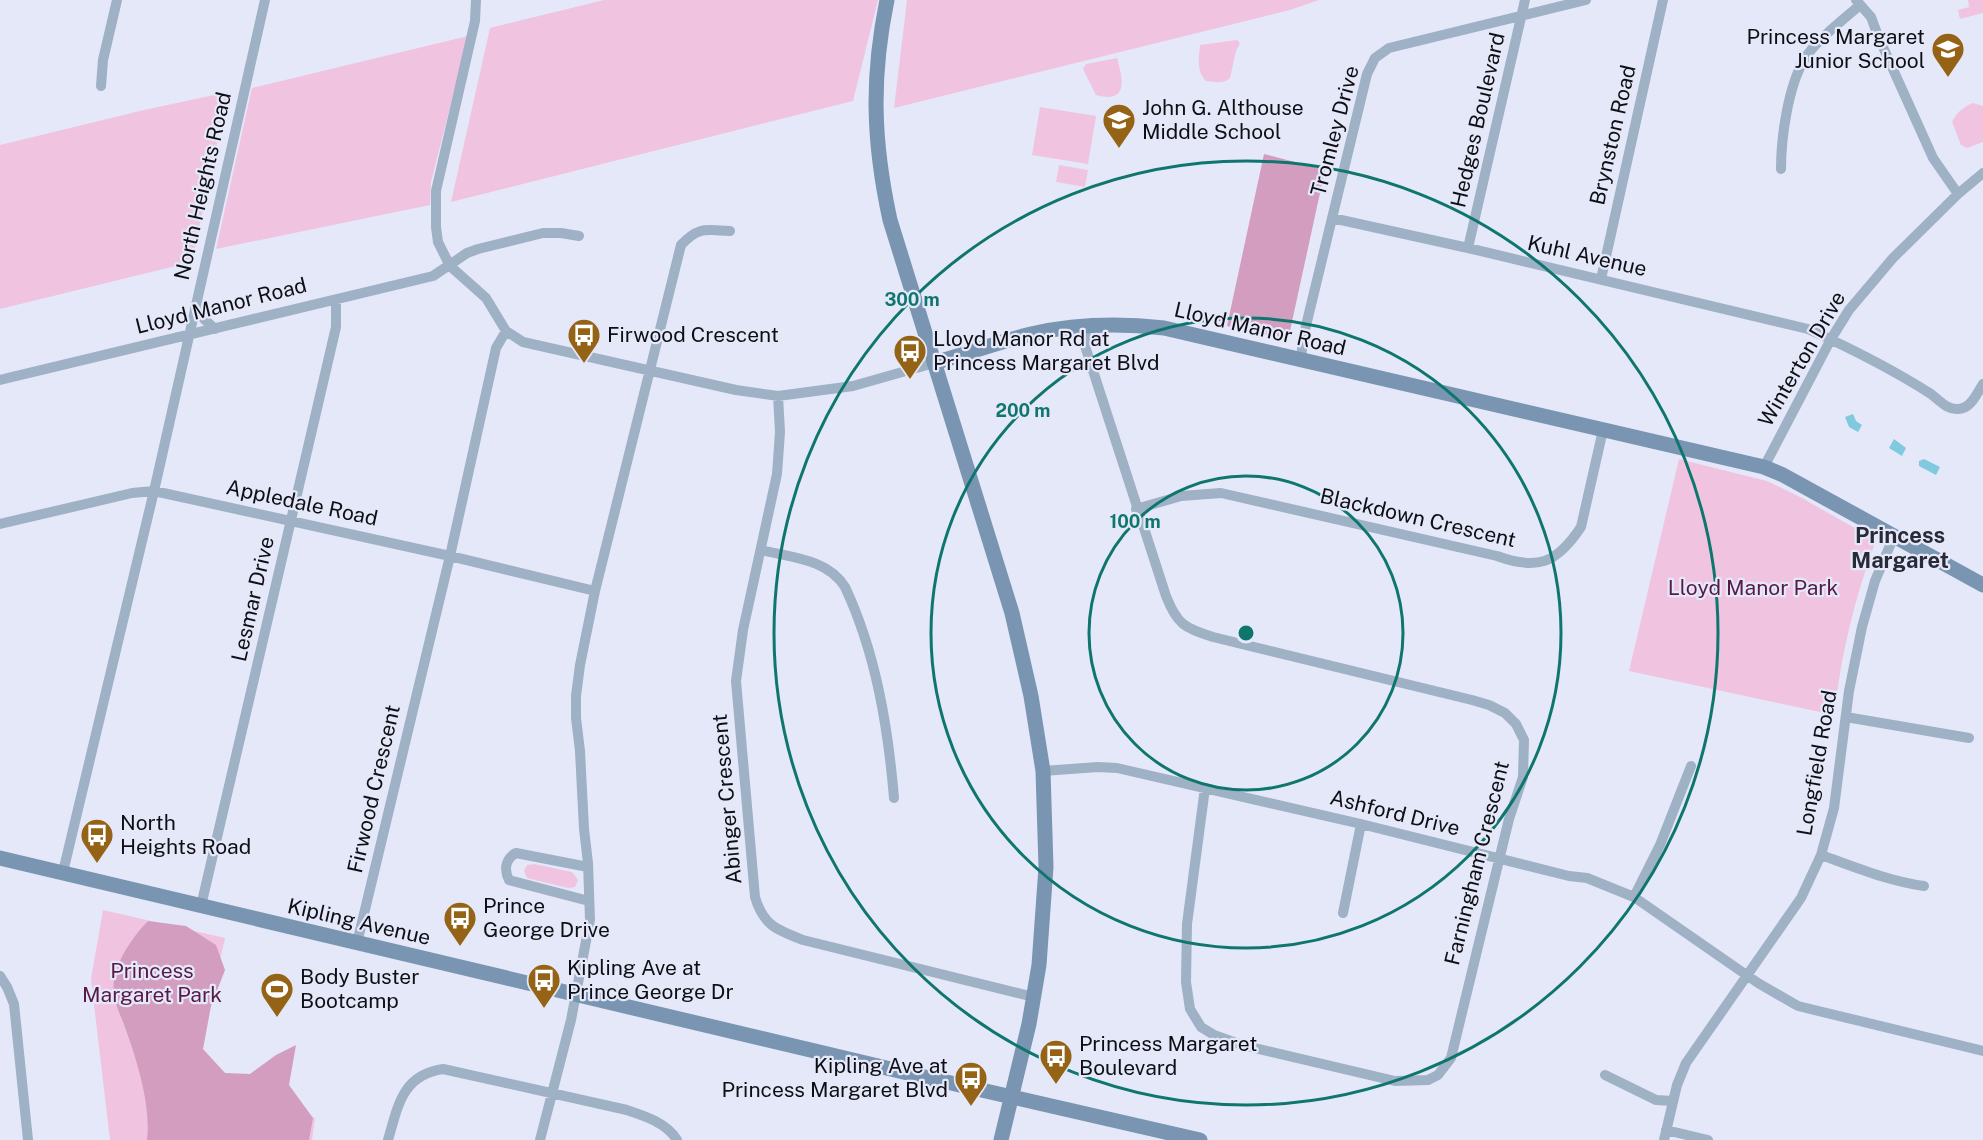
<svg xmlns="http://www.w3.org/2000/svg" width="1983" height="1140" viewBox="0 0 1983 1140" font-family="'Public Sans',sans-serif">
<style>
.green{fill:#f0c4e0}
.forest{fill:#d39dc0}
.water{fill:#80c9de}
.lines{fill:none;stroke-linecap:round;stroke-linejoin:round}
.street{stroke:#9eb1c5;stroke-width:10}
.secondary{stroke:#7995b2;stroke-width:15}
.ring{fill:none;stroke:#0f766e;stroke-width:3}
.labels{text-anchor:middle;stroke-width:4.5;stroke-linejoin:round;paint-order:stroke}
.poi-label{font-size:21px;fill:#0e0f15;stroke:#e5e8f9;text-anchor:start}
.street-label{font-size:21px;fill:#0e0f15;stroke:#e5e8f9}
.park-label{font-size:21px;fill:#581947;stroke:#e5e8f9}
.neighbourhood-label{font-size:22px;font-weight:bold;fill:#292a37;stroke:#e5e8f9}
.centre{fill:#0f766e;stroke:#e5e8f9;stroke-width:3}
.ring-label{font-size:18px;text-anchor:middle;font-weight:bold;fill:#0f766e;stroke:#e5e8f9;stroke-width:4.5;stroke-linejoin:round;paint-order:stroke}
</style>
<rect width="100%" height="100%" fill="#e5e8f9"/>
<path class="green" d="M 604,0 L 878,0 L 853,101 L 451,202 L 490,28 Z
M 907,0 L 1319,0 L 1290,10 L 894,108 Z
M 1968,0 L 1983,0 L 1983,13 L 1960,19 L 1958,10 L 1969,7 Z
M 468,36 L 431,182 L 430,205 L 216,249 L 252,88 Z
M 1954,39 L 1958,55 L 1948,57 L 1946,49 L 1939,51 L 1937,44 Z
M 1237,40 L 1240,43 L 1236,51 L 1230,78 C 1224,84 1214,82 1206,81 C 1196,70 1199,59 1200,45 Z
M 1117,58 C 1123,79 1129,104 1096,95 L 1083,69 L 1086,64 Z
M 228,92 L 192,262 L 0,309 L 0,145 L 144,110 Z
M 1973,103 L 1983,106 L 1983,142 L 1967,148 L 1961,145 L 1952,122 C 1957,112 1963,107 1973,103 Z
M 1040,107 L 1096,116 L 1088,164 L 1032,155 Z
M 1059,165 L 1088,170 L 1085,187 L 1056,182 Z
M 1679,459 L 1767,481 L 1800,497 L 1876,540 C 1855,597 1841,654 1834,715 L 1629,671 Z
M 534,864 L 572,872 L 578,880 L 575,887 L 568,888 L 531,879 L 527,878 L 524,871 L 527,865 Z
M 103,910 L 225,938 L 190,1088 L 315,1118 L 312,1140 L 110,1140 L 91,979 Z"/>
<path class="forest" d="M 1264,154 L 1325,170 L 1288,340 L 1227,326 Z
M 148,921 L 186,926 L 216,945 L 225,970 L 211,1006 L 203,1049 L 225,1073 L 250,1074 L 276,1055 L 296,1045 L 289,1085 L 313,1118 L 309,1140 L 147,1140 C 151,1107 138,1064 127,1033 C 123,1020 115,1006 114,993 C 110,969 132,937 148,921 Z"/>
<path class="water" d="M 1853,414 L 1856,421 L 1862,425 L 1858,432 L 1849,427 L 1845,417 Z
M 1894,439 L 1906,448 L 1902,456 L 1889,448 Z
M 1924,459 L 1940,467 L 1936,475 L 1919,466 L 1919,461 Z"/>
<g class="lines">
<path class="street" d="M 476,0 L 475,21 L 436,191 L 436,227 L 438,242 L 450,266 L 486,298 L 506,331 L 523,342 L 736,390 L 778,396 L 853,386 L 934,363
M 1856,0 L 1871,17 L 1878,36 L 1933,158 L 1958,194
M 101,86 L 103,60 L 117,0
M 1781,169 C 1781,138 1788,87 1804,60 C 1814,42 1844,19 1860,5
M 1332,218 L 1468,248 L 1808,329 C 1850,348 1892,369 1931,394 C 1939,400 1947,410 1958,409 C 1971,409 1977,393 1983,384
M 1468,248 L 1525,0
M 1601,279 L 1663,0
M 195,308 L 204,319 L 215,329
M 1086,326 L 1085,346 L 1166,596 C 1177,624 1184,628 1213,637 L 1472,700 L 1489,705 L 1505,713 L 1516,724 L 1524,740 L 1523,777 L 1509,819 L 1451,1058 L 1438,1075 L 1428,1080 L 1395,1081 L 1242,1045 L 1214,1035 L 1201,1027 L 1190,1009 L 1186,982 L 1187,924 L 1205,788
M 1301,359 L 1303,338 L 1367,74 L 1375,58 L 1389,48 L 1586,0
M 0,380 L 433,276 L 467,253 L 478,249 L 543,233 L 561,233 L 579,236
M 778,396 L 780,432 L 777,474 L 743,630 L 736,681 L 755,897 C 763,925 777,930 803,940 L 1034,997
M 1764,467 L 1831,339 L 1849,310 L 1893,258 L 1958,194 L 1983,173
M 1136,509 L 1181,496 L 1221,493 L 1497,556 C 1538,571 1557,563 1581,527 L 1603,430
M 0,524 L 132,493 L 154,491 L 450,556 L 595,591
M 761,550 C 790,557 828,559 845,587 C 876,653 888,727 894,798
M 1846,717 L 1969,738
M 1043,771 L 1098,767 L 1117,768 L 1361,824 L 1569,876 L 1587,878 L 1634,897 L 1758,983 L 1798,1006 L 1983,1051
M 1821,855 C 1855,867 1888,881 1924,886
M 588,867 L 516,853 C 505,859 504,870 509,880 L 589,901
M 63,872 L 154,491 L 265,0
M 1634,897 L 1660,845 L 1691,766
M 201,906 L 336,327 L 336,300
M 1343,913 L 1361,824
M 357,943 L 450,556 L 496,348 L 506,331
M 0,976 L 7,987 L 14,1004 L 28,1140
M 1605,1075 L 1656,1100 L 1673,1101
M 1666,1130 L 1708,1140
M 388,1140 C 398,1106 402,1075 443,1069 L 627,1110 C 645,1116 667,1123 677,1140
M 540,1140 L 571,1020 L 590,920 L 588,863 L 584,829 L 580,751 L 576,718 L 576,696 L 580,665 L 595,591 L 681,245 C 699,226 706,230 730,231
M 1664,1140 L 1677,1085 L 1686,1063 L 1801,898 L 1821,855 L 1834,808 L 1849,691 L 1862,627 L 1875,581 L 1894,536"/>
<path class="secondary" d="M 887,0 C 871,78 873,142 890,220 L 1012,613 L 1031,696 L 1043,771 L 1046,867 L 1039,965 L 1029,1024 L 1001,1140
M 934,363 C 966,354 998,342 1031,334 C 1075,324 1120,323 1164,328 L 1764,467 L 1783,475 L 1983,585
M 0,858 L 916,1075 L 1200,1140"/>
</g>
<g class="ring">
<circle cx="1246" cy="633" r="157"/>
<circle cx="1246" cy="633" r="315"/>
<circle cx="1246" cy="633" r="472"/>
</g>
<defs>
<symbol id="school-pin" viewBox="-11 -11 22 30"><path d="M0 17L-7.5 6A9.5 9.5 0 1 1 7.5 6Z" fill="#956316" stroke="#e5e8f9"/><path d="M0-5L7-2L0 1L-7-2ZM-4 1L0 2.5L4 1V4Q0 6-4 4Z" fill="#fff"/></symbol>
<symbol id="bus-pin" viewBox="-11 -11 22 30"><path d="M0 17L-7.5 6A9.5 9.5 0 1 1 7.5 6Z" fill="#956316" stroke="#e5e8f9"/><path d="M-5-6H5V4H4V6H2V4H-2V6H-4V4H-5ZM-3.5-4V0h7V-4ZM-3.5 1.2v1.5H-2V1.2ZM2 1.2v1.5H3.5V1.2Z" fill="#fff"/></symbol>
<symbol id="stadium-pin" viewBox="-11 -11 22 30"><path d="M0 17L-7.5 6A9.5 9.5 0 1 1 7.5 6Z" fill="#956316" stroke="#e5e8f9"/><path d="M0-5a6.5 5 0 1 0 0 10a6.5 5 0 1 0 0-10ZM-3.5-1.8h7v3.6h-7Z" fill="#fff"/></symbol>
</defs>
<g fill-rule="evenodd">
<use href="#school-pin" x="1929" y="30" width="38" height="52"/>
<use href="#school-pin" x="1100" y="101" width="38" height="52"/>
<use href="#bus-pin" x="565" y="316" width="38" height="52"/>
<use href="#bus-pin" x="891" y="332" width="38" height="52"/>
<use href="#bus-pin" x="78" y="816" width="38" height="52"/>
<use href="#bus-pin" x="441" y="899" width="38" height="52"/>
<use href="#bus-pin" x="525" y="961" width="38" height="52"/>
<use href="#stadium-pin" x="258" y="970" width="38" height="52"/>
<use href="#bus-pin" x="1037" y="1037" width="38" height="52"/>
<use href="#bus-pin" x="952" y="1059" width="38" height="52"/>
</g>
<g class="labels">
<g class="poi-label">
<text x="1925" y="44" text-anchor="end">Princess Margaret<tspan x="1925" dy="24">Junior School</tspan></text>
<text x="1142" y="115">John G. Althouse<tspan x="1142" dy="24">Middle School</tspan></text>
<text x="607" y="342">Firwood Crescent</text>
<text x="933" y="346">Lloyd Manor Rd at<tspan x="933" dy="24">Princess Margaret Blvd</tspan></text>
<text x="120" y="830">North<tspan x="120" dy="24">Heights Road</tspan></text>
<text x="483" y="913">Prince<tspan x="483" dy="24">George Drive</tspan></text>
<text x="567" y="975">Kipling Ave at<tspan x="567" dy="24">Prince George Dr</tspan></text>
<text x="300" y="984">Body Buster<tspan x="300" dy="24">Bootcamp</tspan></text>
<text x="1079" y="1051">Princess Margaret<tspan x="1079" dy="24">Boulevard</tspan></text>
<text x="948" y="1073" text-anchor="end">Kipling Ave at<tspan x="948" dy="24">Princess Margaret Blvd</tspan></text>
</g>
<g class="street-label">
<text transform="translate(1478 120) rotate(-77)" y="7">Hedges Boulevard</text>
<text transform="translate(1335 131) rotate(-75)" y="7">Tromley Drive</text>
<text transform="translate(1613 135) rotate(-77)" y="7">Brynston Road</text>
<text transform="translate(203 186) rotate(-77)" y="7">North Heights Road</text>
<text transform="translate(1587 256) rotate(13)" y="7">Kuhl Avenue</text>
<text transform="translate(221 306) rotate(-14)" y="7">Lloyd Manor Road</text>
<text transform="translate(1260 329) rotate(13)" y="7">Lloyd Manor Road</text>
<text transform="translate(1802 359) rotate(-60)" y="7">Winterton Drive</text>
<text transform="translate(302 503) rotate(12)" y="7">Appledale Road</text>
<text transform="translate(1418 518) rotate(13)" y="7">Blackdown Crescent</text>
<text transform="translate(253 599) rotate(-77)" y="7">Lesmar Drive</text>
<text transform="translate(1817 763) rotate(-80)" y="7">Longfield Road</text>
<text transform="translate(374 789) rotate(-77)" y="7">Firwood Crescent</text>
<text transform="translate(727 799) rotate(-95)" y="7">Abinger Crescent</text>
<text transform="translate(1395 813) rotate(14)" y="7">Ashford Drive</text>
<text transform="translate(1477 863) rotate(-76)" y="7">Farningham Crescent</text>
<text transform="translate(359 922) rotate(13)" y="7">Kipling Avenue</text>
</g>
<g class="park-label">
<text x="1753" y="595">Lloyd Manor Park</text>
<text x="152" y="978">Princess<tspan x="152" dy="24">Margaret Park</tspan></text>
</g>
<g class="neighbourhood-label">
<text x="1900" y="543">Princess<tspan x="1900" dy="25">Margaret</tspan></text>
</g>
</g>
<circle cx="1246" cy="633" r="9" class="centre"/>
<g class="ring-label">
<text x="912" y="306">300 m</text>
<text x="1023" y="417">200 m</text>
<text x="1135" y="528">100 m</text>
</g>
</svg>
